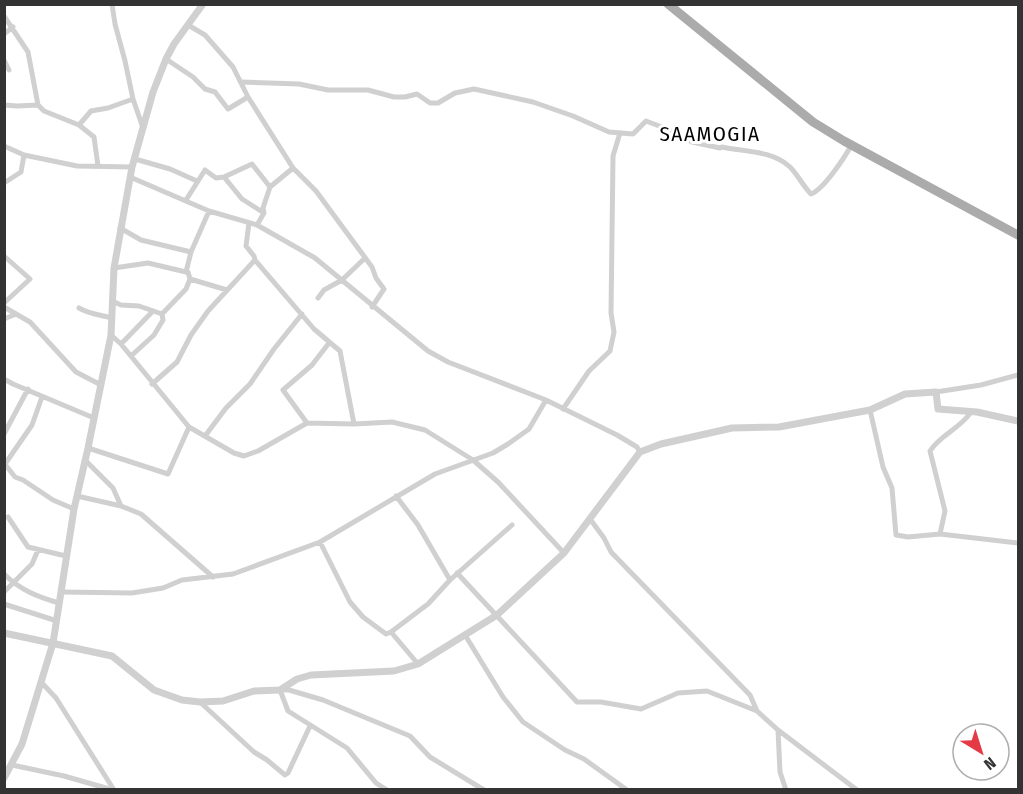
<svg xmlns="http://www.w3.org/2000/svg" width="1023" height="794" viewBox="0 0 1023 794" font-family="'Fira Sans Condensed',sans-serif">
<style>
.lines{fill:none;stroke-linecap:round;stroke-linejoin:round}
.minor{stroke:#d0d0d0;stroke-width:5}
.tertiary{stroke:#d0d0d0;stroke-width:7}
.primary{stroke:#ababab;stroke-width:9}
.labels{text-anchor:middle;stroke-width:6;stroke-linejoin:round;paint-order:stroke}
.quarter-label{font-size:21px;letter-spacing:1.5px;fill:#000;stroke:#fff}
</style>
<rect width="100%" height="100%" fill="#fff"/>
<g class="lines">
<path class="minor" d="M 112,4 L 115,24 L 125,61 L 133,99 L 143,128
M 4,16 L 28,52 L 38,105 L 44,111 L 79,125 L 94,137 L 98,166
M 188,25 L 205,35 L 233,67 L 248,97 L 293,168 L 316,191 L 372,267 L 376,278 L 384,289 L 372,307
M 4,34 L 13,27
M 166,59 L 193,77 L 205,89 L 215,92 L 228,109 L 248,97
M 4,60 L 9,70
M 242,82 L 299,84 L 328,90 L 368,90 L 394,97 L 405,97 L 417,94 L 430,103 L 438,103 L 455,93 L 474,89 L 533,102 L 573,116 L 609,132 L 633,134 L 646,121 L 675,132 L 692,142 L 720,148 L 722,147 C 745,152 771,150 790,167 C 798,175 803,186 811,194 C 824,189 845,157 852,144
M 4,105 L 17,106 L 38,105
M 79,125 L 91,111 L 108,108 L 133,99
M 4,146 L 24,155 L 77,166 L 132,167
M 135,159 L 170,169 L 197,181
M 130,177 L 209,211 L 257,225 L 315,258 L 428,351 L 448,362 L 546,400 L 617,435 L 637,447 L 640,452
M 224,177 L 252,164 L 270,187
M 4,183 L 21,172 L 24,155
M 186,200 L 205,170 L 216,178 L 224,177 L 242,199 L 264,213 L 257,225
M 209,211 L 191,252 L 186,272 L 188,272 L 190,279 L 227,290
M 264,213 L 263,208 L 270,187 L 293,168
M 249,223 L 246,246 L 254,256 L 255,260 L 314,329 L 340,351 L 354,424
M 120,228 L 141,240 L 191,252
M 4,256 L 30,279 L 4,303
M 114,268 L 148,263 L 186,272
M 318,298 L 324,290 L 342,280 L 365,258
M 112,301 L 121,305 L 139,306 L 162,314
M 4,307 L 30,322 L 76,372 L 101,385
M 79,308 C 89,314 101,315 112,318
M 4,319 L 16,314
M 111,335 L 121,344 L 189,427 L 234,453 L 244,456 L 258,451 L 307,423 L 354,424 L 392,422 L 425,430 L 473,460 L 498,482 L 564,553
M 121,344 L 153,311
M 131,356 L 154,335 L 163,320 L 162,314 L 186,289 L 190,279
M 4,379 L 13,384 L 94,418
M 152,384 L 177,362 L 191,335 L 208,311 L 255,260
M 936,392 L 981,385 L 1018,375
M 563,409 L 589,371 L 610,351 L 614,332 L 611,313 L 613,156 L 620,133
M 870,410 L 883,467 L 892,488 L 896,535 L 908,537 L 940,534 L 1018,543
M 307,423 L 283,390 L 312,365 L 329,343
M 4,434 L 28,389
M 205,436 L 226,408 L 250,384 L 274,349 L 302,314
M 88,448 L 168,474 L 189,427
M 85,460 L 113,488 L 121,506 L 141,514 L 213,577
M 4,463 L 15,477 L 23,480 L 53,500 L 74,509
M 5,464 L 32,425 L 42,397
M 77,496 L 121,506
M 396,496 L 418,525 L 450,580
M 8,517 L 28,547 L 66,556
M 590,519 L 604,538 L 611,552 L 750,695 L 757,711 L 778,730 L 857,790
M 940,534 L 945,511 L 930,451 C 940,435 961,428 971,412
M 320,542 L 350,602 L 363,617 L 386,634 L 391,632 L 428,604 L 450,580 L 512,525
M 457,573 L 577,702 L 601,702 L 641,709 L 678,693 L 707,691 L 757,711
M 4,574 C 20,590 38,597 59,603
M 4,592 L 32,564 L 38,550
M 62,592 L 132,593 L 163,588 L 182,580 L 233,574 L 320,542 L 435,474 L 493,453 L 508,444 L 529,429 L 546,400
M 4,604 L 57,621
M 391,632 L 418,664
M 465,635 L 503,697 L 523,722 L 565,750 L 584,759 L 627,790
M 42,683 L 56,698 L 114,790
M 200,702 L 254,752 L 267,760 L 285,775 L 288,773 L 310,726
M 778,730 L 780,772 L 786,790
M 12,765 L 64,776 L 113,790
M 387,790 L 376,783 L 347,748 L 288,711 L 280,690 L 289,690 L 323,700 L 410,736 L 430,757 L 484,790"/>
<path class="tertiary" d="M 4,633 L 112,656 L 154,690 L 182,700 L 200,702 L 223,701 L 254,691 L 280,690 L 297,679 L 311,675 L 394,671 L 418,664 L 497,615 L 564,553 L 640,452 L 661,444 L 732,428 L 779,427 L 870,410 L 905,394 L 936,392 L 938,409 L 977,412 L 1018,421
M 4,778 L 22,744 L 53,643 L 74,509 L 88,448 L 111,335 L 114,268 L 132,167 L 153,92 L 166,59 L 174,44 L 203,4"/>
<path class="primary" d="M 668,4 L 813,122 L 844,141 L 1018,235"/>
</g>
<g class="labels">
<g class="quarter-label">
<text x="710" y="141">SAAMOGIA</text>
</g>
</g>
<rect width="1023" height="794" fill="none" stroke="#333333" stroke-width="12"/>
<g transform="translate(981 752) rotate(142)"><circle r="28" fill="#ffffff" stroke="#adadad" stroke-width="1.5"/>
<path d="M0-4.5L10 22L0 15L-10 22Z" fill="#e63946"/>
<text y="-9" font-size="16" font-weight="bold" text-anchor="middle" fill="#333333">N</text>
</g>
</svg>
